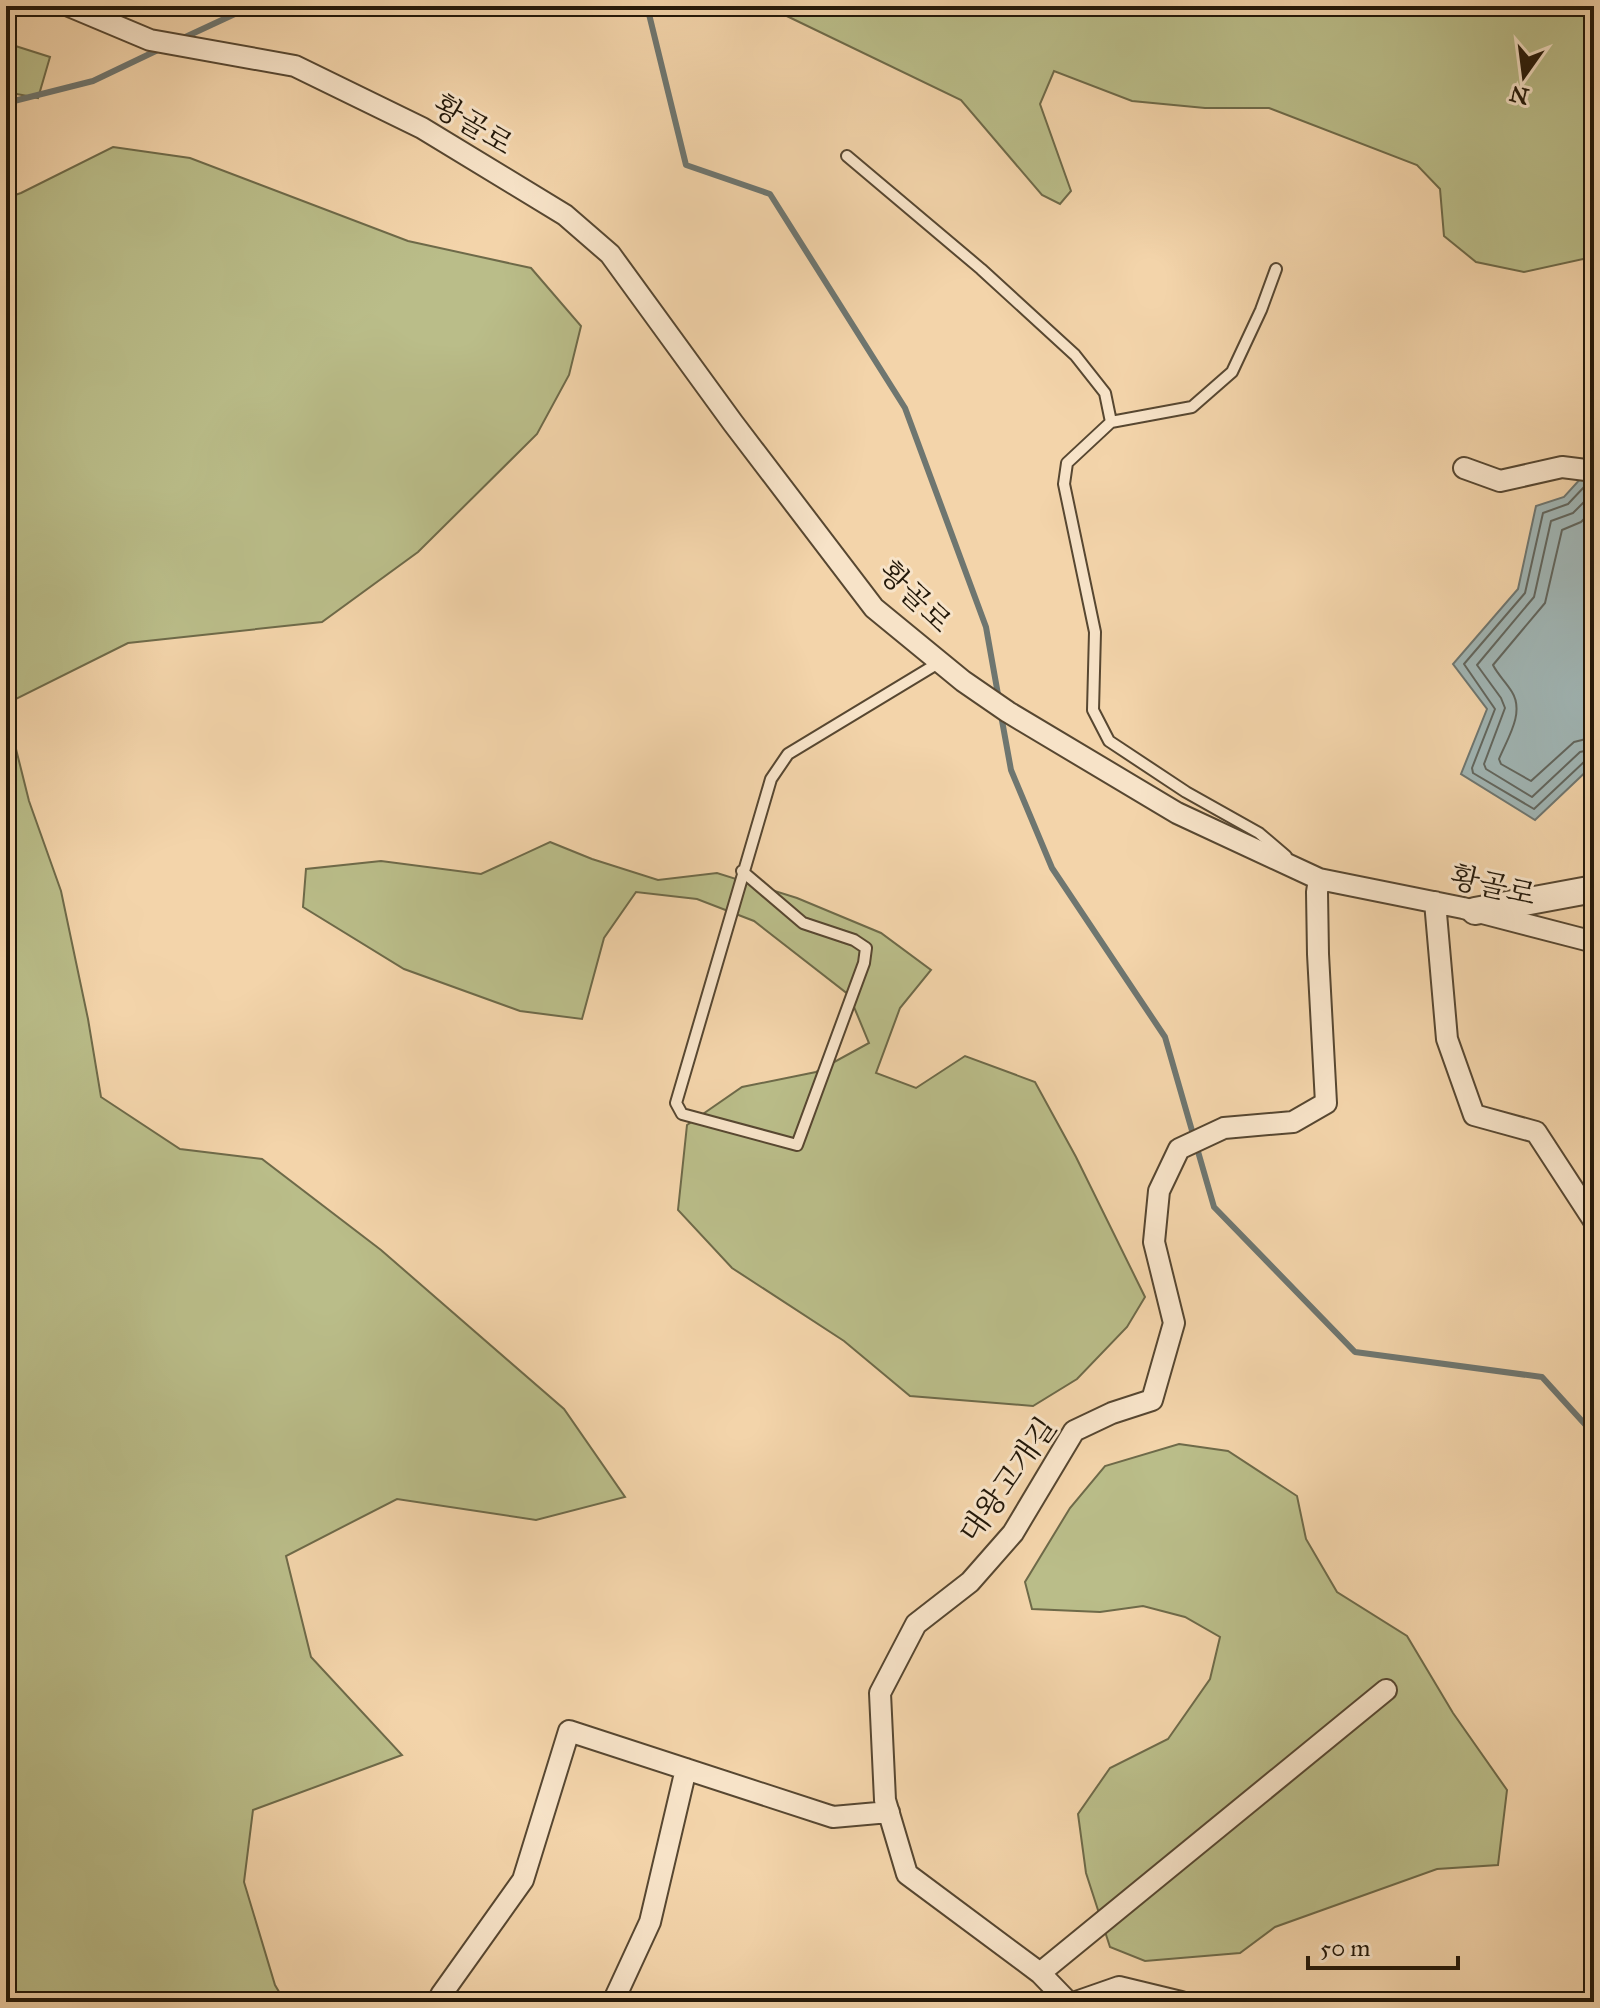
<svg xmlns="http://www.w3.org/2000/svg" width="1600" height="2008" viewBox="0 0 1600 2008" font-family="'IM FELL Great Primer','Noto Serif KR',serif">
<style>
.green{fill:#babd89;stroke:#6e6a49;stroke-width:2}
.water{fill:#a0b5b4;stroke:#6e7670;stroke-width:2}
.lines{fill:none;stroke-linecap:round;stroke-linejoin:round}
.shore{stroke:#62665e;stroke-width:2}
.stream{stroke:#6e7670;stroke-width:6}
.service-casing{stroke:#574731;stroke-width:14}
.minor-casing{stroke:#574731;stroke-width:24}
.tertiary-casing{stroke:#574731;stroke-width:30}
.service{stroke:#f7e3c8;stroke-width:10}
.minor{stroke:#f7e3c8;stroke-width:20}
.tertiary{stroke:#f7e3c8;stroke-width:26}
.labels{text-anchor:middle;stroke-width:6;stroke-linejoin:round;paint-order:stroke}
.street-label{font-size:30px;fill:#231809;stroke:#f7e3c8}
</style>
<rect width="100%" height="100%" fill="#f3d4aa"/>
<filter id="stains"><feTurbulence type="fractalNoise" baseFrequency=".0025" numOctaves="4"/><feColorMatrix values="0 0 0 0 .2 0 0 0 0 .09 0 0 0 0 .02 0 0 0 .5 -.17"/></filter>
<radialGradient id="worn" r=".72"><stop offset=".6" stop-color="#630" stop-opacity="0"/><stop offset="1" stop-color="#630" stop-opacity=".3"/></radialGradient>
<path class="green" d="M 766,6 L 1594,6 L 1594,263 L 1583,259 L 1524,272 L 1476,262 L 1444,236 L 1440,189 L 1417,165 L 1269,108 L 1205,108 L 1132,101 L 1054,71 L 1040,104 L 1071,191 L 1060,204 L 1042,195 L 961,100 Z
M 6,43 L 50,57 L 38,98 L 6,92 Z
M 113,147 L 190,158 L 408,241 L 531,268 L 581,326 L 569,375 L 537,434 L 418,552 L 322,622 L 128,643 L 6,704 L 6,198 L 21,193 Z
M 6,709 L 29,801 L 61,891 L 88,1019 L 101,1097 L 180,1149 L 262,1159 L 381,1250 L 564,1409 L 625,1497 L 536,1520 L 397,1499 L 286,1556 L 311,1657 L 402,1755 L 253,1810 L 244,1882 L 275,1985 L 285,2002 L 6,2002 Z
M 550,842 L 592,859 L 658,880 L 717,873 L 797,898 L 881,933 L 931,970 L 900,1008 L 876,1073 L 916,1088 L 965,1056 L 1035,1082 L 1076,1157 L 1145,1297 L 1127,1327 L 1077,1379 L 1033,1406 L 910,1396 L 844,1341 L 732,1268 L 678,1210 L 687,1125 L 742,1087 L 816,1072 L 869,1043 L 849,995 L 754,921 L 697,899 L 636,892 L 604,938 L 582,1019 L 520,1011 L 404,969 L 303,907 L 306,869 L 381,861 L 481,874 Z
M 1179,1444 L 1228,1451 L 1297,1496 L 1306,1539 L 1337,1592 L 1407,1636 L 1453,1713 L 1507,1790 L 1498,1865 L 1437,1869 L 1275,1927 L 1240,1953 L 1145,1961 L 1110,1947 L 1086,1873 L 1078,1814 L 1110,1768 L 1168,1739 L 1210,1679 L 1220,1637 L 1185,1617 L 1143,1606 L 1100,1612 L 1032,1609 L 1025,1582 L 1070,1508 L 1105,1466 Z"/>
<path class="water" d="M 1583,476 L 1594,480 L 1594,764 L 1535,820 L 1461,774 L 1487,709 L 1453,664 L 1518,589 L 1536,506 L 1564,497 Z"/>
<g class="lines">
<path class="shore" d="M 1594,487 L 1585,486 L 1568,504 L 1543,513 L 1525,593 L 1464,664 L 1495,709 L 1472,768 L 1473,773 L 1534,809 L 1585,761 L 1594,759
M 1594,497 L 1588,498 L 1573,513 L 1551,521 L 1534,597 L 1477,665 L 1501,698 L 1505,708 L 1484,764 L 1486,769 L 1532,797 L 1580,752 L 1594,749
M 1594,509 L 1581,522 L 1562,530 L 1545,603 L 1493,665 C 1498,675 1506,682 1512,692 C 1525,713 1507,739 1499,759 L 1501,764 L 1531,781 L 1574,742 L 1594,737"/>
<path class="stream" d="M 647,6 L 686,165 L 770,194 L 905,408 L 986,627 L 999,700
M 181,39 L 252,6
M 6,103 L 93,81 L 160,49
M 1001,715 L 1011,770 L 1052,868 L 1165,1037 L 1214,1207 L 1355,1352 L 1542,1377 L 1592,1432 L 1594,1441"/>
<defs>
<path id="service" d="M 847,156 L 981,269 L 1075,355 L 1105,393 L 1111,422 L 1067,463 L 1064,484 L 1095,632 L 1093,710 L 1109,741 L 1186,792 L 1259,833 L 1286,856
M 1111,422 L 1192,407 L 1232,372 L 1261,310 L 1276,269
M 742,871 L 803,923 L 854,940 L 866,948 L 864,963 L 797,1145 L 682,1114 L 676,1103 L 771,779 L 788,754 L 940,662"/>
<path id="minor" d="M 69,6 L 150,40 L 295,66 L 422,128 L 565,215 L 610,254 L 733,423 L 874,608 L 963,681 L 1008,712 L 1177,813 L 1319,879 L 1463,908 L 1594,942
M 1464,468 L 1500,481 L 1562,467 L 1594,471
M 1435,902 L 1447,1039 L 1474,1115 L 1536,1132 L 1594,1221
M 1040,1973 L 1386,1690
M 447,2002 L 441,1995 L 523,1880 L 569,1731 L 833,1817 L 889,1812
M 613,2002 L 650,1922 L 686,1769
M 1068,2002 L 1040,1973 L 907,1874 L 885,1800 L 880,1693 L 916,1624 L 970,1582 L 1013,1533 L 1074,1431 L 1112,1413 L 1152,1400 L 1174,1323 L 1154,1242 L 1159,1191 L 1179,1149 L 1224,1128 L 1293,1122 L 1326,1103 L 1318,954 L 1317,892 L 1319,879
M 1076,2002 L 1119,1987 L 1181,2002"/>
<path id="tertiary" d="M 1475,911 L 1594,889"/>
</defs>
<use href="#service" class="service-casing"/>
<use href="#minor" class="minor-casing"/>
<use href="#tertiary" class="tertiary-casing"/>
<use href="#service" class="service"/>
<use href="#minor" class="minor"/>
<use href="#tertiary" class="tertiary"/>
</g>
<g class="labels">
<g class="street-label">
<text transform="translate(473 125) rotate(31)" y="10">황골로</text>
<text transform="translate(915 597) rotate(44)" y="10">황골로</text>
<text transform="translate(1493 886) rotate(13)" y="10">황골로</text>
<text transform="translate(1008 1480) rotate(-55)" y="10">대왕고개길</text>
</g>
</g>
<rect width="1600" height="2008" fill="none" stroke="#f3d4aa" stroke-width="32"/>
<rect x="8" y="8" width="1584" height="1992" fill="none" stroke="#231809" stroke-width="4"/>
<rect x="16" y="16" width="1568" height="1976" fill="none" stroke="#231809" stroke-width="2"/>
<g transform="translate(1524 76) rotate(194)" stroke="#f7e3c8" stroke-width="6" paint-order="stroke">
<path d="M0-6L14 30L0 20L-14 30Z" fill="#231809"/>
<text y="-12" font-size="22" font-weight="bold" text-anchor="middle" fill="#231809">N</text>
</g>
<path d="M1308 1956v12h150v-12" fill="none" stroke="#231809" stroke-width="4"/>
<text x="1320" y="1956" font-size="24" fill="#231809" stroke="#f7e3c8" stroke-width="6" paint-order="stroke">50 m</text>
<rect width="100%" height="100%" filter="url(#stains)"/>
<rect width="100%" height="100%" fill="url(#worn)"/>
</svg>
